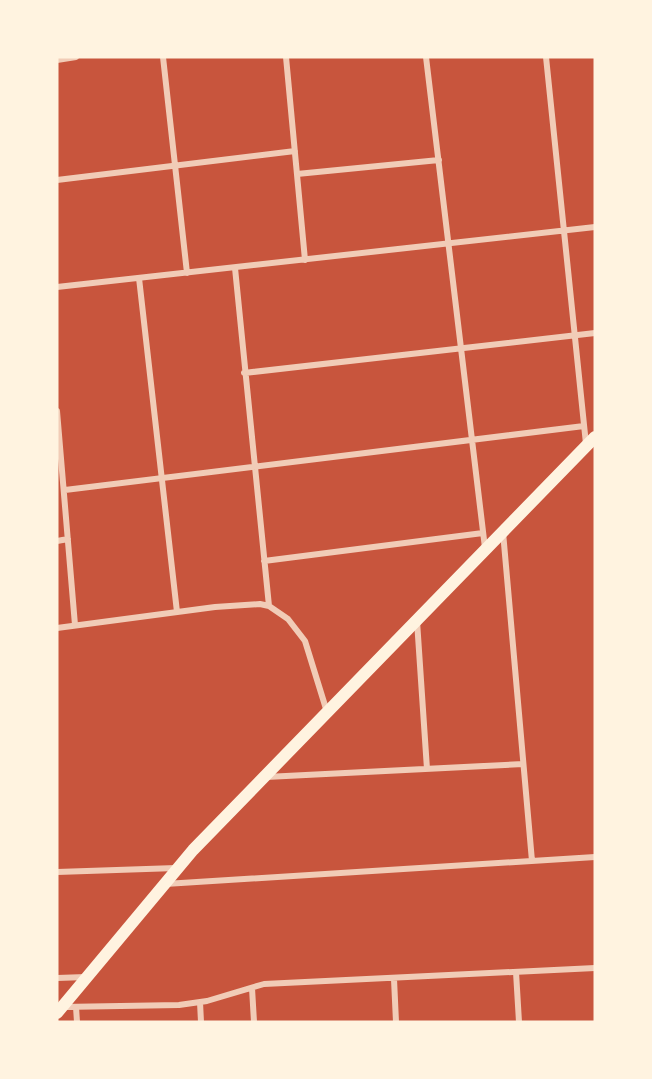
<svg xmlns="http://www.w3.org/2000/svg" width="652" height="1079" viewBox="0 0 652 1079" font-family="'Sofia Sans Condensed',sans-serif">
<style>
.lines{fill:none;stroke-linecap:round;stroke-linejoin:round}
.minor{stroke:#f1ccb7;stroke-width:6}
.secondary{stroke:#fff3e0;stroke-width:12}
</style>
<rect width="100%" height="100%" fill="#c8553d"/>
<g class="lines">
<path class="minor" d="M 163,57 L 187,273
M 286,57 L 305,260
M 426,57 L 485,548
M 546,57 L 586,444
M 57,60 L 76,57
M 297,174 L 439,160
M 57,180 L 295,151
M 235,268 L 269,606
M 139,278 L 177,612
M 57,287 L 595,227
M 244,373 L 595,333
M 57,411 L 75,625
M 65,490 L 584,426
M 503,532 L 532,861
M 57,541 L 68,539
M 264,561 L 483,533
M 417,621 L 427,769
M 57,628 L 215,607 L 260,604 L 269,606 L 288,619 L 305,641 L 327,712
M 266,777 L 523,764
M 57,872 L 176,868
M 165,884 L 595,857
M 516,972 L 519,1022
M 57,978 L 86,977
M 394,979 L 396,1022
M 252,988 L 254,1022
M 200,1002 L 201,1022
M 62,1007 L 179,1005 L 207,1001 L 264,984 L 595,968
M 76,1007 L 77,1022"/>
<path class="secondary" d="M 57,1013 L 193,850 L 595,437"/>
</g>
<rect width="652" height="1079" fill="none" stroke="#fff3e0" stroke-width="117"/>
</svg>
